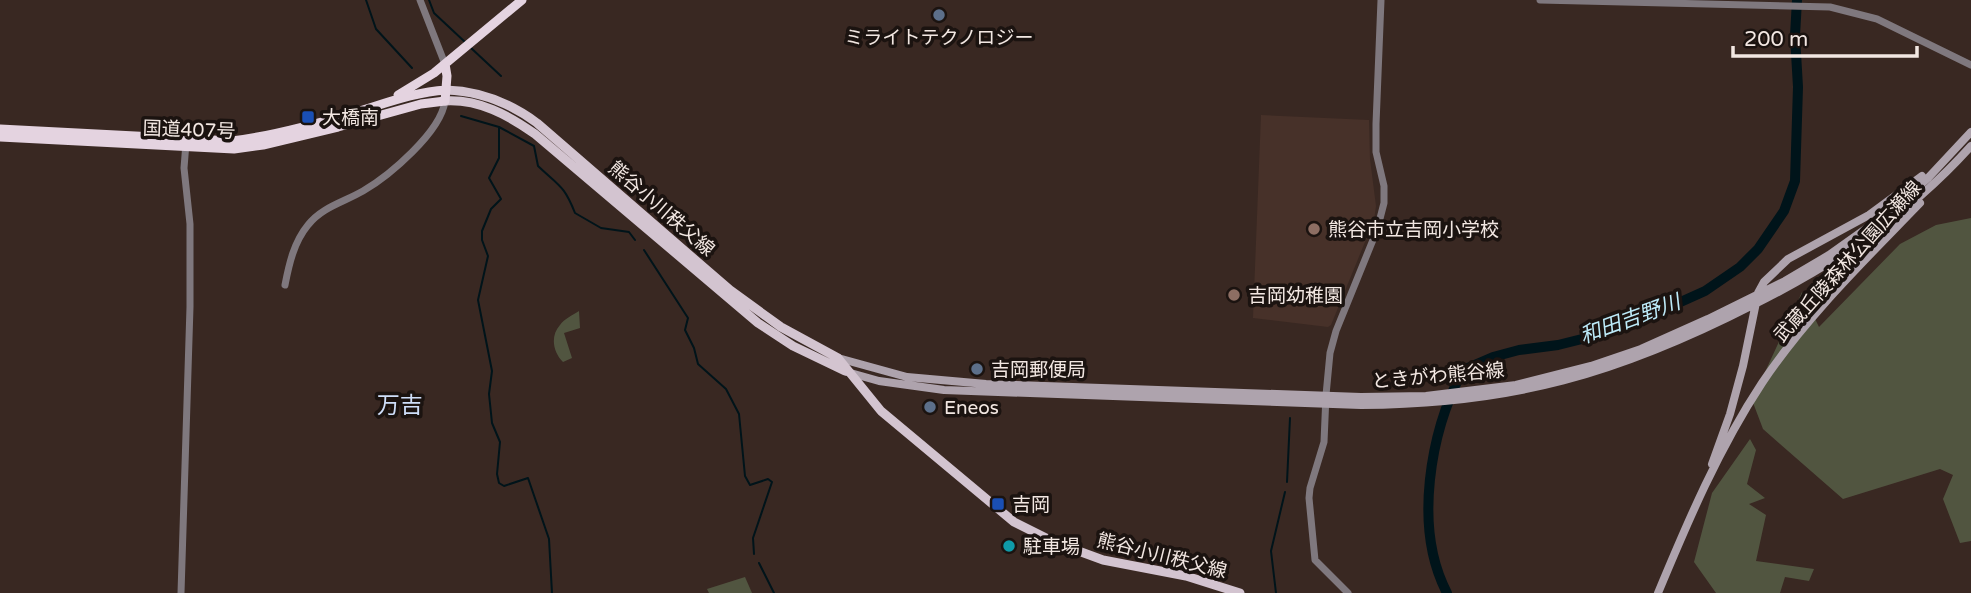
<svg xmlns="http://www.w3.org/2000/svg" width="1971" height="593" viewBox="0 0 1971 593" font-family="'Varela Round','Noto Sans JP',sans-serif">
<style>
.built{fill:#473129}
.green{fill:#515540}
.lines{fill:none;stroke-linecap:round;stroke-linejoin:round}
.stream{stroke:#00141a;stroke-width:2}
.river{stroke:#00141a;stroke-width:10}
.tertiary{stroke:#7f787e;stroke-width:7}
.secondary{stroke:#aea3ad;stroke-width:8}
.primary{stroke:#d3c4d0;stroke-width:9}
.trunk{stroke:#e4d3e0;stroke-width:9}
.service-dot{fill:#5c6f8a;stroke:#1b1310;stroke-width:2.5}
.transit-dot{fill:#1a4fb4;stroke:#1b1310;stroke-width:2.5}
.education-dot{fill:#8d6e63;stroke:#1b1310;stroke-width:2.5}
.culture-dot{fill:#0f9aa8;stroke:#1b1310;stroke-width:2.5}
.labels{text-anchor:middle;stroke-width:7;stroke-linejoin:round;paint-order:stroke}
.poi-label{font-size:19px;fill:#f2e7e2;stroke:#1b1310;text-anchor:start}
.street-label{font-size:19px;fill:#f2e7e2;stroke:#1b1310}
.water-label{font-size:21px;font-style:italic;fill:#bdebf9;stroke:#1b1310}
.quarter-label{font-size:23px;fill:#cedef9;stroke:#1b1310}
</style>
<rect width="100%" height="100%" fill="#392822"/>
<path class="built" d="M 1261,115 L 1369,120 L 1370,159 L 1376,206 L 1374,220 L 1331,325 L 1328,327 L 1253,318 Z"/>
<path class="green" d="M 1971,218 L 1971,541 L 1960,543 L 1943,499 L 1953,475 L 1940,469 L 1843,499 L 1763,429 L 1752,400 L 1802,292 L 1819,327 L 1900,244 L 1936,225 Z
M 579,311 L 580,328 L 564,333 L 572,358 L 563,362 C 553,352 550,336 560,325 C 564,319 573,315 579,311 Z
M 1750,439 L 1756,450 L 1747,484 L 1765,498 L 1749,504 L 1766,515 L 1756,561 L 1814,569 L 1809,581 L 1785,577 L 1780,593 L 1716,593 L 1694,562 L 1712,493 Z
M 745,577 L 752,593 L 709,593 L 707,589 Z"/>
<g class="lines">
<path class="stream" d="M 366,0 L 376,29 L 412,68
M 429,0 L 434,13 L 465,42
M 471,48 L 501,76
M 461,116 L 499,127 L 534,146 L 538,166 C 559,186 564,185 575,213 L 601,228 L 629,232 L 635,240
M 499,127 L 499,158 L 489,178 L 501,199 L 491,209 L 482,231 L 482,240 L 488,256 L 478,300 L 492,371 L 489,394 L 492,423 L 500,442 L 497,474 L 499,483 L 504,486 L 528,478 L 549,539 L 552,593
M 644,250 L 688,318 L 685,330 L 694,348 L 698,364 L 726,389 L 739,414 L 745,476 L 750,485 L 768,479 L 772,482 L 753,538 L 754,554
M 1287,482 L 1290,418
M 759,563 L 774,593
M 1276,593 L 1271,551 L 1285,492"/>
<path class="river" d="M 1447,593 C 1413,528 1430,432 1463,370 L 1493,357 L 1519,350 L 1558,345 L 1590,337 L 1665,309 L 1705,291 L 1740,267 L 1758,249 L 1784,211 L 1795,181 L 1798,87 L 1795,36 L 1797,0"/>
<path class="tertiary" d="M 420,0 L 445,64
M 1540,0 L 1830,7 L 1877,19 L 1971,65
M 285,285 C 289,264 294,242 308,225 C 322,207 344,202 363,191 C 389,176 441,132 445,101
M 181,593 L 190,307 L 190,224 L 184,168 L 186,143
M 1348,593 L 1315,560 L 1309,498 L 1310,488 L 1324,442 L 1326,395 L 1330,353 L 1336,331 L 1377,230 L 1384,203 L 1384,186 L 1376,152 L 1376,124 L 1381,0"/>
<path class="secondary" d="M 838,358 L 907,377 L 986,384 L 1361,397 L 1426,396 L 1516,385 L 1591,366 L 1641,349 L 1708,319 L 1785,281 L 1829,255 L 1888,213 L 1928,178 L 1971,132
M 847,372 L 879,381 L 944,390 L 1361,405 C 1513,404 1618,374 1753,305 C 1835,264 1909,215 1971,146
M 1712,464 L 1730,414 L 1743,366 L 1758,293 L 1764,282 L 1788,259 L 1869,215 L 1922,176
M 1658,593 C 1688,521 1719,448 1762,383 C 1806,317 1865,260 1920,203"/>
<path class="primary" d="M 446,90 C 480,91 510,103 537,123 L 730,290 L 781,327 L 838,358 L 881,411 L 1014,522 L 1054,542 L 1103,560 L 1186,576 L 1240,593
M 445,101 C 479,99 508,115 535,134 L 758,323 L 793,346 L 845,371"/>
<path class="trunk" d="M 398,95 L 434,73 L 522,0
M 0,129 L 232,141 C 273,136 313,125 353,113 C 384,104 414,92 446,90
M 0,137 L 234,149 L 263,145 L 338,127 L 421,104 L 445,101 L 447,76 L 445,64"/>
</g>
<g class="service-dot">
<circle cx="939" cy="15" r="7"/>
<circle cx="977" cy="369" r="7"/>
<circle cx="930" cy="407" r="7"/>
</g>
<g class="transit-dot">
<rect x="301" y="110" width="14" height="14" rx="3.5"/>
<rect x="991" y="497" width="14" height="14" rx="3.5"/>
</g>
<g class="education-dot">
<circle cx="1314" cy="229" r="7"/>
<circle cx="1234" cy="295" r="7"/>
</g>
<circle class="culture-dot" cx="1009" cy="546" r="7"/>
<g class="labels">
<g class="poi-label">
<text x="939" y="44" text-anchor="middle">ミライトテクノロジー</text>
<text x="322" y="124">大橋南</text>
<text x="1328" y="236">熊谷市立吉岡小学校</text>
<text x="1248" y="302">吉岡幼稚園</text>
<text x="991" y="376">吉岡郵便局</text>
<text x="944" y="414">Eneos</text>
<text x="1012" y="511">吉岡</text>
<text x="1023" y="553">駐車場</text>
</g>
<g class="street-label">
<text transform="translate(189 129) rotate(2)" y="7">国道407号</text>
<text transform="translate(662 208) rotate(41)" y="7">熊谷小川秩父線</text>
<text transform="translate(1847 261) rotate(-48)" y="7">武蔵丘陵森林公園広瀬線</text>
<text transform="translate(1438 375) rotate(-5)" y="7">ときがわ熊谷線</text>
<text transform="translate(1162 555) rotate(14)" y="7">熊谷小川秩父線</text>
</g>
<g class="water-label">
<text transform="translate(1630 319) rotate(-20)" y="7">和田吉野川</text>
</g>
<g class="quarter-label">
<text x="400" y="413">万吉</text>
</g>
</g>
<path d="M1733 46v10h184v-10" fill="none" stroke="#f2e7e2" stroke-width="3.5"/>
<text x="1744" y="46" font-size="21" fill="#f2e7e2" stroke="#1b1310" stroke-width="5" paint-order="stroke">200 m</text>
</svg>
